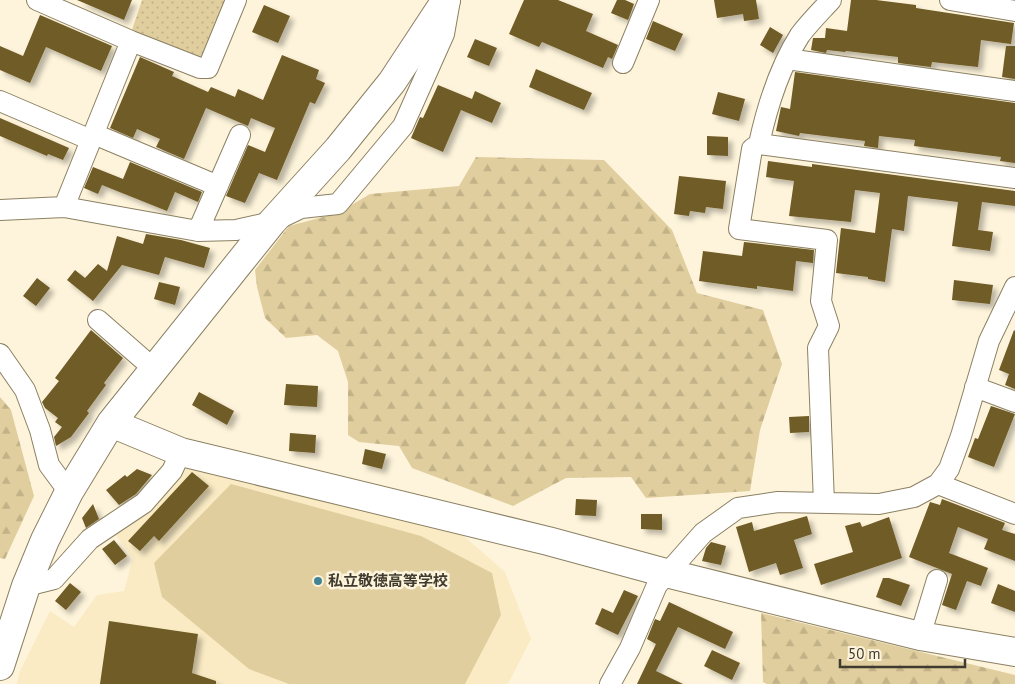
<svg xmlns="http://www.w3.org/2000/svg" width="1015" height="684" viewBox="0 0 1015 684" font-family="'PT Sans','Noto Sans JP',sans-serif">
<style>
.built{fill:#faebc4}
.forest{fill:url(#forest-firs)}
.park{fill:url(#park-dots)}
.pitch{fill:#e1ce9e}
.building{fill:#6f5b25;filter:url(#shadow)}
.lines{fill:none;stroke-linecap:round;stroke-linejoin:round}
.street-casing{stroke:#8b8063;stroke-width:22}
.secondary-casing{stroke:#8b8063;stroke-width:30}
.street{stroke:#fff;stroke-width:20}
.secondary{stroke:#fff;stroke-width:28}
.poi-dot{fill:#418594;stroke:#fef4db;stroke-width:2}
.labels{text-anchor:middle;stroke-width:5;stroke-linejoin:round;paint-order:stroke}
.poi-label{font-size:15px;font-weight:bold;fill:#403b2f;stroke:#fef4db;text-anchor:start}
</style>
<defs>
<pattern id="forest-firs" width="22" height="20" patternUnits="userSpaceOnUse" patternTransform="scale(1.25)"><rect width="22" height="20" fill="#e1ce9e"/><path d="M5 1l3.5 6h-7zM16 11l3.5 6h-7z" fill="#c2b288"/></pattern>
<pattern id="park-dots" width="8" height="8" patternUnits="userSpaceOnUse" patternTransform="scale(1.25)"><rect width="8" height="8" fill="#e1ce9e"/><path d="M2 2h.1M6 6h.1" fill="none" stroke="#c2b288" stroke-width="1.8" stroke-linecap="round"/></pattern>
<filter id="shadow"><feDropShadow dx="4.5" dy="4.5" stdDeviation="2.5" flood-color="#0004"/></filter>
</defs>
<rect width="100%" height="100%" fill="#fef4db"/>
<path class="built" d="M 187,468 L 457,530 L 505,572 L 531,639 L 508,684 L 17,684 L 19,673 L 50,611 L 74,627 L 97,595 L 124,591 L 133,558 L 115,534 L 142,516 Z"/>
<path class="forest" d="M 476,157 L 604,160 L 672,230 L 697,293 L 763,310 L 782,364 L 760,430 L 750,491 L 646,498 L 631,477 L 566,478 L 513,506 L 412,468 L 399,446 L 359,442 L 348,435 L 348,382 L 338,351 L 317,335 L 286,338 L 265,318 L 257,287 L 255,270 L 289,226 L 338,213 L 370,194 L 459,186 Z
M 0,397 L 11,410 L 34,496 L 5,559 L 0,558 Z
M 761,613 L 1015,675 L 1015,684 L 767,684 L 763,682 Z"/>
<path class="park" d="M 142,0 L 230,0 L 203,63 L 130,36 Z"/>
<path class="pitch" d="M 231,484 L 421,536 L 492,573 L 501,615 L 465,684 L 289,684 L 249,669 L 162,597 L 154,563 Z"/>
<path class="building" d="M 77,0 L 132,0 L 124,20 Z
M 524,0 L 558,0 L 593,14 L 586,31 L 618,45 L 612,59 L 608,57 L 603,68 L 542,42 L 539,47 L 509,34 Z
M 617,0 L 625,0 L 634,4 L 628,20 L 611,13 Z
M 714,0 L 756,0 L 759,19 L 744,21 L 743,14 L 717,18 Z
M 851,0 L 876,0 L 916,5 L 916,8 L 1014,23 L 1011,44 L 981,40 L 978,67 L 932,62 L 931,67 L 898,63 L 898,57 L 846,51 L 845,52 L 827,50 L 826,53 L 811,50 L 813,38 L 825,38 L 826,28 L 847,31 Z
M 264,5 L 290,16 L 278,43 L 252,32 Z
M 40,15 L 112,46 L 101,71 L 46,47 L 30,83 L 0,70 L 0,46 L 23,56 Z
M 653,21 L 683,34 L 675,51 L 646,39 Z
M 770,27 L 783,35 L 773,53 L 760,45 Z
M 475,39 L 497,48 L 489,66 L 467,57 Z
M 1006,46 L 1015,46 L 1015,79 L 1002,77 Z
M 282,55 L 319,70 L 316,79 L 325,83 L 315,104 L 310,102 L 277,180 L 259,173 L 245,203 L 226,196 L 248,145 L 265,152 L 275,128 L 251,118 L 248,126 L 206,108 L 184,159 L 156,147 L 160,139 L 137,129 L 133,138 L 110,128 L 140,57 L 174,72 L 172,76 L 208,92 L 211,87 L 235,97 L 238,89 L 263,100 Z
M 536,69 L 592,93 L 584,110 L 529,87 Z
M 795,72 L 1015,103 L 1015,163 L 1000,161 L 1001,157 L 914,146 L 915,140 L 879,136 L 878,148 L 864,146 L 865,141 L 800,133 L 799,136 L 776,131 L 781,107 L 790,109 Z
M 438,85 L 472,99 L 475,91 L 501,103 L 492,123 L 461,110 L 443,152 L 411,138 L 420,117 L 423,118 Z
M 718,92 L 745,99 L 739,121 L 712,114 Z
M 0,118 L 69,148 L 63,160 L 48,154 L 47,156 L 0,136 Z
M 707,136 L 728,137 L 728,156 L 707,155 Z
M 768,161 L 812,167 L 812,164 L 1015,191 L 1015,206 L 982,202 L 978,230 L 993,232 L 990,251 L 952,246 L 958,202 L 908,196 L 904,231 L 892,229 L 885,282 L 868,279 L 868,277 L 836,273 L 841,228 L 875,233 L 880,193 L 855,190 L 851,222 L 789,216 L 794,181 L 766,177 Z
M 130,162 L 202,192 L 198,202 L 175,192 L 167,211 L 102,185 L 98,194 L 84,188 L 93,167 L 123,179 Z
M 679,176 L 726,181 L 723,209 L 706,207 L 705,213 L 690,211 L 689,216 L 674,214 Z
M 146,234 L 181,240 L 210,248 L 204,268 L 165,257 L 159,275 L 122,265 L 93,301 L 67,280 L 75,270 L 85,278 L 98,264 L 107,271 L 117,236 L 143,244 Z
M 744,242 L 814,250 L 813,263 L 796,261 L 793,291 L 757,286 L 757,289 L 699,281 L 703,251 L 742,256 Z
M 37,278 L 50,288 L 36,306 L 23,296 Z
M 954,280 L 993,285 L 990,304 L 952,300 Z
M 159,282 L 180,287 L 175,305 L 154,299 Z
M 91,330 L 123,358 L 104,383 L 106,385 L 87,411 L 89,413 L 71,437 L 56,446 L 54,437 L 62,427 L 55,422 L 58,418 L 45,408 L 42,402 L 59,381 L 55,378 Z
M 1014,330 L 1015,331 L 1015,389 L 1005,385 L 1009,374 L 999,370 Z
M 286,384 L 318,386 L 317,407 L 284,405 Z
M 199,392 L 234,411 L 227,425 L 192,405 Z
M 991,406 L 1015,414 L 994,467 L 968,457 L 975,438 L 978,439 Z
M 809,416 L 809,432 L 790,433 L 789,417 Z
M 290,433 L 316,435 L 315,453 L 289,451 Z
M 365,449 L 386,454 L 382,469 L 362,464 Z
M 137,469 L 152,475 L 136,494 L 119,505 L 106,490 L 125,475 L 127,477 Z
M 192,472 L 209,486 L 159,541 L 154,536 L 140,551 L 128,541 Z
M 576,499 L 597,500 L 596,516 L 575,515 Z
M 942,499 L 1005,523 L 1002,530 L 1015,534 L 1015,561 L 984,549 L 988,539 L 958,527 L 949,553 L 988,568 L 981,586 L 967,581 L 956,610 L 942,605 L 952,574 L 909,557 L 930,502 L 940,505 Z
M 93,504 L 99,519 L 86,528 L 82,518 Z
M 641,514 L 662,514 L 662,530 L 641,529 Z
M 807,516 L 812,534 L 794,540 L 803,568 L 780,575 L 776,563 L 749,572 L 736,527 L 752,522 L 754,531 Z
M 889,517 L 902,558 L 821,585 L 814,564 L 853,552 L 845,526 L 860,522 L 862,527 Z
M 114,540 L 127,556 L 115,565 L 102,549 Z
M 711,542 L 726,546 L 721,565 L 702,561 L 706,548 Z
M 883,578 L 889,578 L 910,585 L 901,606 L 876,597 Z
M 70,583 L 81,592 L 66,610 L 55,601 Z
M 998,584 L 1015,591 L 1015,612 L 991,603 Z
M 624,590 L 638,596 L 618,635 L 595,624 L 602,608 L 613,613 Z
M 669,602 L 733,632 L 725,649 L 678,627 L 656,671 L 683,684 L 637,684 L 656,644 L 647,639 L 655,619 L 660,621 Z
M 109,621 L 198,634 L 192,673 L 216,681 L 216,684 L 100,684 Z
M 712,650 L 740,663 L 732,680 L 704,666 Z"/>
<g class="lines">
<defs>
<path id="street" d="M 37,0 L 131,41 L 200,68 L 208,68 L 236,0
M 950,0 L 1015,11
M 787,59 L 1015,91
M 623,63 L 649,0
M 0,101 L 91,140
M 94,134 L 218,186
M 759,144 C 767,107 779,68 800,35 C 809,23 821,11 831,0
M 64,207 L 131,41
M 0,210 L 64,207 L 198,231 L 236,230 L 272,222 L 301,208 L 338,204 L 403,126 L 444,34 L 450,0
M 198,231 L 240,135
M 98,320 L 154,369
M 0,354 L 25,390 L 40,430 L 49,465 L 69,492
M 975,387 L 1015,402
M 938,484 L 1015,514
M 824,503 L 818,348 L 829,326 L 821,301 L 827,240 L 739,229 L 752,149 L 759,144 L 1015,178
M 26,586 L 54,579 L 90,539 L 144,503 L 172,471 L 181,452
M 920,636 L 937,580
M 610,684 L 630,648 L 657,585 L 703,533 L 738,508 L 778,502 L 879,504 L 914,497 L 938,484 L 949,469 L 961,436 L 989,341 L 1015,287"/>
<path id="secondary" d="M 111,423 L 181,452 L 548,541 L 666,573 L 920,636 L 1015,652
M 0,666 L 26,586 L 45,540 L 69,492 L 111,423 L 272,222 L 338,149 L 392,82 L 446,0"/>
</defs>
<use href="#street" class="street-casing"/>
<use href="#secondary" class="secondary-casing"/>
<use href="#street" class="street"/>
<use href="#secondary" class="secondary"/>
</g>
<circle class="poi-dot" cx="318" cy="581" r="5"/>
<g class="labels">
<g class="poi-label">
<text x="328" y="586">私立敬徳高等学校</text>
</g>
</g>
<path d="M840 659v8h125v-8" fill="none" stroke="#403b2f" stroke-width="2.5"/>
<text x="848" y="659" font-size="15" fill="#403b2f" stroke="#fef4db" stroke-width="4" paint-order="stroke">50 m</text>
</svg>
